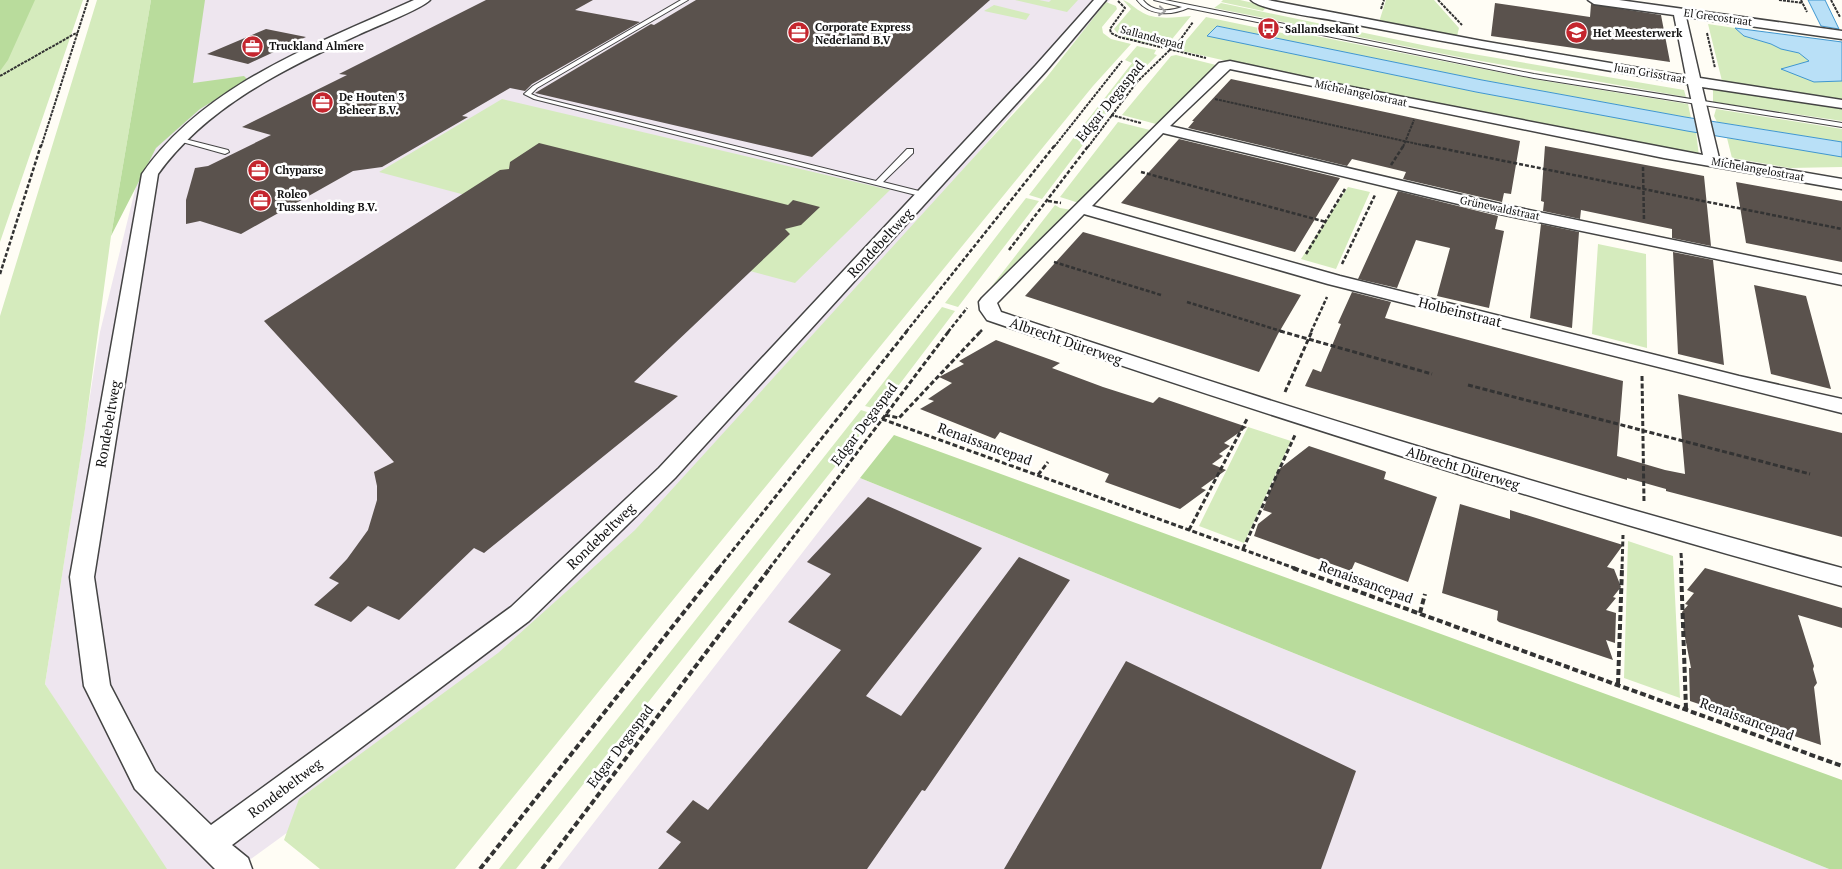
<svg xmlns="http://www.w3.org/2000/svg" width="1842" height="869" viewBox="0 0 1842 869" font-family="'PT Serif',serif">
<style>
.industrial{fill:#eee6ef}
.green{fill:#d5ebbd}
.forest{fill:#b9dc9c}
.water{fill:#b9e0f7;stroke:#3f96cf}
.building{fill:#5a524d}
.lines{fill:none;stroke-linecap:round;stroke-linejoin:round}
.lane-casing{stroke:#444;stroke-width:2}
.street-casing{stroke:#444;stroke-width:3}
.path-far3{stroke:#333;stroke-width:2;stroke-dasharray:3 1;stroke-linecap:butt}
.path-far2{stroke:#333;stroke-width:2.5;stroke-dasharray:4 2;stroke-linecap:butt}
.path-far1{stroke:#333;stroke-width:3;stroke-dasharray:5 2.5;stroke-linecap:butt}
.path{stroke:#333;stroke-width:4;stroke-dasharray:6 3;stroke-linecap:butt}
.lane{fill:#fff;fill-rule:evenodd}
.street{fill:#fff;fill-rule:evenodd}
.oneway{stroke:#a0a0a0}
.labels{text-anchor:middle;stroke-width:5;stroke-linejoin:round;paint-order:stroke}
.far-street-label{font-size:11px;fill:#111;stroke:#fff}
.far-poi-label{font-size:11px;font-weight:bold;fill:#111;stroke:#fff;text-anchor:start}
.street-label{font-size:14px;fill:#111;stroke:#fff}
</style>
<rect width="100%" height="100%" fill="#fffdf5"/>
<path class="industrial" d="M 182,0 L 1110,0 L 678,500 L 456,710 L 237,869 L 160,869 L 45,684 L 100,332 Z
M 860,478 L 1829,869 L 558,869 Z"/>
<path class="green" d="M 0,0 L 83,0 L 0,242 Z
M 97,0 L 151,0 L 111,236 L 85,429 L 45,684 L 167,869 L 0,869 L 0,316 Z
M 1015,0 L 1039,0 L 1049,2 L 1051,0 L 1078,0 L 1067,12 Z
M 1123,0 C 1130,2 1134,8 1140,11 C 1154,21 1175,17 1191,16 L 1168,44 C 1155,46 1121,40 1114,29 L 1131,9 Z
M 1223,0 L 1240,0 L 1267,6 L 1263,11 L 1221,2 Z
M 1386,0 L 1434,0 L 1459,28 L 1457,36 L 1379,22 Z
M 1106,2 L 1116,6 L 1117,9 L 1102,27 L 1103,33 L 1111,39 L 1131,44 L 1093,86 L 659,617 L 455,869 L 320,869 L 284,840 L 299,799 L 498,653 L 635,530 L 1046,78 Z
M 1221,3 L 1432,47 L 1684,90 L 1686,97 L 1464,58 L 1214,8 Z
M 994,5 L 1030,14 L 1026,20 L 984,11 Z
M 1206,17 L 1287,34 L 1290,31 L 1539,80 L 1688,104 L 1691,118 L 1482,80 L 1217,26 L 1208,36 L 1476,92 L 1696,132 L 1699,156 L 1355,90 L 1178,50 Z
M 1708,24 L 1735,28 L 1744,36 L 1771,44 L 1781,49 L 1799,53 L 1810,61 L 1782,69 L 1842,81 L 1842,99 L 1722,81 Z
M 1137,46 L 1156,50 L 1154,54 L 1157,55 L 1128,85 L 1042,199 L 1029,195 L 1132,63 L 1125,60 Z
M 1176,55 L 1216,65 L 1156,124 L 1122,115 L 1171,56 Z
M 1721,87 L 1842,106 L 1842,121 L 1713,102 L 1713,90 Z
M 502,99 L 890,190 L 795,283 L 379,172 Z
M 1716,109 L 1842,129 L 1842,142 L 1717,122 L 1714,116 Z
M 1118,122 L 1150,130 L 1079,203 L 1060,197 Z
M 1727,138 L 1842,156 L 1842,167 L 1790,168 L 1732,158 Z
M 1348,187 L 1370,192 L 1336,269 L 1301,259 Z
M 1026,198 L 1039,201 L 958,307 L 945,303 Z
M 1055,205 L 1060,208 L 1072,210 L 981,300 Z
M 1598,244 L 1646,254 L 1647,348 L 1592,334 Z
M 942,307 L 955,311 L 880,410 L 865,406 Z
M 861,410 L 876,415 L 516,869 L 499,869 Z
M 1248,427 L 1291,441 L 1244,543 L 1199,526 Z
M 1628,541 L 1673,556 L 1680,698 L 1624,678 Z"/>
<path class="forest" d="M 0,0 L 35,0 L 8,60 L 0,71 Z
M 151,0 L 205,0 L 193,83 L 244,76 L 248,80 L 200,109 L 156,148 L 111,236 Z
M 894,435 L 1842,780 L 1842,869 L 1829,869 L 860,478 Z"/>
<path class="water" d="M 1808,0 L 1825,0 L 1839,29 L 1821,26 Z
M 1217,26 L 1482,80 L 1685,117 L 1842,142 L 1842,157 L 1687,131 L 1476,92 L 1207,36 Z
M 1735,28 L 1842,42 L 1842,81 L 1814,82 L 1781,69 L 1809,61 L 1799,53 L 1781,49 L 1771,44 L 1744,36 Z"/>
<path class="building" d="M 486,0 L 593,0 L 575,10 L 640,22 L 532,84 L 525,91 L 510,88 L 462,116 L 468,117 L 382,167 L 353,171 L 241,234 L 200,221 L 186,224 L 186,200 L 195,168 L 208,166 L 271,135 L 242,127 L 347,75 L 339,74 Z
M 696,0 L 990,0 L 812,157 L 535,93 L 651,24 L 654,25 Z
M 1495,3 L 1590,17 L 1591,4 L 1661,15 L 1670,62 L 1491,36 Z
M 266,29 L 306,37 L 248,64 L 207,54 Z
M 1231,79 L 1520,141 L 1511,194 L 1504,193 L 1502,202 L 1403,179 L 1406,172 L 1352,159 L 1347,166 L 1188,128 L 1194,121 L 1192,121 Z
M 1179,139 L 1340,178 L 1295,252 L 1121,203 Z
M 539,143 L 788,205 L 793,200 L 820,207 L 801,225 L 785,229 L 790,234 L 634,382 L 678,396 L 484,553 L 474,548 L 399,620 L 368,606 L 351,622 L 314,605 L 339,583 L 329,578 L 347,559 L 368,530 L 377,500 L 377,486 L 374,472 L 394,462 L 264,321 L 500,170 L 509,169 L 510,162 Z
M 1545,146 L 1704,176 L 1711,246 L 1672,238 L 1672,229 L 1581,210 L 1580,219 L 1543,211 L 1544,202 L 1541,201 Z
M 1736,182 L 1842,201 L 1842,262 L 1746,243 Z
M 1398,191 L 1498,216 L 1495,229 L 1504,231 L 1489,308 L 1437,296 L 1450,248 L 1416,240 L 1397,288 L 1358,279 Z
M 1541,224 L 1579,232 L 1572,328 L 1530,318 Z
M 1083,232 L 1229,274 L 1301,295 L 1278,334 L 1259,372 L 1025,296 Z
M 1673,252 L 1713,260 L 1724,365 L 1678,354 Z
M 1754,285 L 1806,296 L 1831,389 L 1771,374 Z
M 1352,292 L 1391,302 L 1385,318 L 1623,381 L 1617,456 L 1665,470 L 1685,474 L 1678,394 L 1842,433 L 1842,537 L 1666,491 L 1666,489 L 1627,478 L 1627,480 L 1305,386 L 1313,369 L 1321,372 L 1341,324 L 1338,323 Z
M 996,340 L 1060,363 L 1052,368 L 1103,387 L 1153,403 L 1159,397 L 1247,427 L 1224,443 L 1230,446 L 1219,454 L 1223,456 L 1212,464 L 1226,470 L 1201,488 L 1206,490 L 1180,509 L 1105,482 L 1109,474 L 1000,432 L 995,439 L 920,409 L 934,401 L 928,399 L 952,383 L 939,377 L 964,364 L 959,361 Z
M 1309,446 L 1384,471 L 1386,472 L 1384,479 L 1437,497 L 1408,582 L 1355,562 L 1351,571 L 1254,536 L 1258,524 L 1272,513 L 1263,510 L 1278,470 Z
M 868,497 L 982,548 L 866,696 L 901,716 L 1019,557 L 1070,580 L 925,791 L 922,790 L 867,869 L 658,869 L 681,842 L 666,832 L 693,800 L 708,810 L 841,650 L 788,622 L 831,574 L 807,562 Z
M 1460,504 L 1510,519 L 1510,510 L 1623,545 L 1607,567 L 1614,569 L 1621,587 L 1613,597 L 1616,598 L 1606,610 L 1616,613 L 1615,643 L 1606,640 L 1613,660 L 1499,622 L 1497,620 L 1498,611 L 1442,593 Z
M 1705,568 L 1842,608 L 1842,628 L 1798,615 L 1814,666 L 1813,669 L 1817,683 L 1814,687 L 1821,745 L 1690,701 L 1689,668 L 1691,668 L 1683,627 L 1685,625 L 1682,612 L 1688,605 L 1685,604 L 1694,593 L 1687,590 Z
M 1126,661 L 1356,771 L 1321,869 L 1004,869 Z"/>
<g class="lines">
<defs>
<path id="lane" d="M 681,0 L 688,0 L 537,88 L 531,94 L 538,97 L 876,181 L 907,149 L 913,149 L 913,153 L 883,182 L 927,193 L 927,197 L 924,197 L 534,99 L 524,94 L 533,86 Z
M 1137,0 L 1143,0 C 1152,12 1169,12 1182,7 L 1154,0 L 1165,0 L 1534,74 L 1842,123 L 1842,127 L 1534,78 L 1188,8 C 1171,16 1149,16 1137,0 Z
M 177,137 L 228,150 L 229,152 L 225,154 L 175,140 L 174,139 Z"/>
<path id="street" d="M 414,0 L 430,0 C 422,9 372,28 358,35 C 284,69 207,106 158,174 L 94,577 L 110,685 L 155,771 L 211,825 L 511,607 L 659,468 L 1036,65 L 1094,0 L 1106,0 L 1046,71 L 675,478 L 529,621 L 232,845 L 248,858 L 252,869 L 215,869 L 135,789 L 88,694 L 84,686 L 70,577 L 142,174 C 205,83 318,44 414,0 Z
M 1251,0 L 1268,0 L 1482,41 L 1686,76 L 1674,15 L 1594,4 L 1588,0 L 1619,0 L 1842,31 L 1842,39 L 1686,17 L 1700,78 L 1842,100 L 1842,108 L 1702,87 L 1719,158 L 1842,179 L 1842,189 L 1664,158 L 1230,69 L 1170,126 L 1500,204 L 1842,275 L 1842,285 L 1500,214 L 1163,133 L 1092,206 L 1340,276 L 1739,376 L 1842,399 L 1842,413 L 1328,284 L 1084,214 L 997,303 L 1001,312 C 1279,406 1558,492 1842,568 L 1842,586 C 1554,507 1270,417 987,320 L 980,310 L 979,302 L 982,298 L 1219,63 L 1230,61 L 1346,86 L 1703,155 L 1688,84 C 1569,64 1450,43 1332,20 C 1316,17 1260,10 1251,0 Z"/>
</defs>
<use href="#lane" class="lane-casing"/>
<use href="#street" class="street-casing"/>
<path class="path-far3" d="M 1438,0 L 1462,25
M 1779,0 L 1803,3
M 1801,0 L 1807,12
M 1831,0 L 1840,17
M 1118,1 L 1125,8 L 1110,29 L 1111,33 L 1119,37 L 1206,58
M 1381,9 L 1384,0
M 1707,33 L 1715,68
M 0,76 L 78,32
M 1215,99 L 1431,147
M 1111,115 L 1141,123
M 41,147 L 88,0
M 1054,147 L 1122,61
M 1088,147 L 1137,82 L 1180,40 L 1193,22
M 1403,147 L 1414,120"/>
<path class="path-far2" d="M 1425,145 L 1842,229
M 1391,165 L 1404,145
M 1643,167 L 1644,221
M 1141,172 L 1326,222
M 1048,201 L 1061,203
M 1009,250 L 1089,145
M 1306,254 L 1345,189
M 1054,262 L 1161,295
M 1342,264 L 1375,195
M 0,274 L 41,145
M 1187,302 L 1284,332
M 906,332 L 1055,145
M 948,332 L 967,308
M 980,332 L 982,330
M 1311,332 L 1327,297"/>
<path class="path-far1" d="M 1280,331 L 1432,374
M 1642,376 L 1644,502
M 1468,385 L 1810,474
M 1285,392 L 1312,331
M 885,415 L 899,418 L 981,331
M 882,419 L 1297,569
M 1038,475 L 1048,462
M 1189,530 L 1247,419
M 1243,549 L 1295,435
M 1681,553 L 1682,569
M 718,569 L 907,331
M 769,569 L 949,331
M 1622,569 L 1623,535"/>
<path class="path" d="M 1293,568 L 1842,766
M 1681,568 L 1686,709
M 1420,613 L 1425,594
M 1618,684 L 1622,568
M 480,869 L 719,568
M 542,869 L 770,568"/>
<use href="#lane" class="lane"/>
<use href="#street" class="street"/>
</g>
<defs><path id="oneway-chevron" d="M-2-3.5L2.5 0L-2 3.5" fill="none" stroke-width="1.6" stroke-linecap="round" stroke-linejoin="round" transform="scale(1.25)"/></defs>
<use class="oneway" href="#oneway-chevron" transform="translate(1162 11) rotate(5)"/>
<defs>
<symbol id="bus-disc" viewBox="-11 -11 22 22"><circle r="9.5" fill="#c4262e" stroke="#fff"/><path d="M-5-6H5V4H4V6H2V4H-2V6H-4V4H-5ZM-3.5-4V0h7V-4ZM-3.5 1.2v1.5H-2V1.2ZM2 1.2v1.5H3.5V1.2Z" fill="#fff"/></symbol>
<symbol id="office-disc" viewBox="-11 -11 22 22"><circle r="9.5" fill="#c4262e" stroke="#fff"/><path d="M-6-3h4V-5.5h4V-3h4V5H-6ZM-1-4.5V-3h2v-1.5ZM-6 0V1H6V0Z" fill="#fff"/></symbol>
<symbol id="school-disc" viewBox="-11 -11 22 22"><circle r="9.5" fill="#c4262e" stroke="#fff"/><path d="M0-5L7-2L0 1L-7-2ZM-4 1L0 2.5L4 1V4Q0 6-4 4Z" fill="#fff"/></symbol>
</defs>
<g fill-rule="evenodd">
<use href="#bus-disc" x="1256" y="16" width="25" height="25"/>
<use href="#office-disc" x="786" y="20" width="25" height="25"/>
<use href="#school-disc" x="1564" y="20" width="25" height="25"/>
<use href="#office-disc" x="240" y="34" width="25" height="25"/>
<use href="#office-disc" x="310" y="90" width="25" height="25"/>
<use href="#office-disc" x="246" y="158" width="25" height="25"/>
<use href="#office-disc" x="248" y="188" width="25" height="25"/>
</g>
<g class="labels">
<g class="far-street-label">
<text transform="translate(1718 17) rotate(8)" y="4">El Grecostraat</text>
<text transform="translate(1152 37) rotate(15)" y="4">Sallandsepad</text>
<text transform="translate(1650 73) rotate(10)" y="4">Juan Grisstraat</text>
<text transform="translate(1361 93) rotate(12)" y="4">Michelangelostraat</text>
<text transform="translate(1758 169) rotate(10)" y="4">Michelangelostraat</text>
<text transform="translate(1500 208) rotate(12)" y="4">Grünewaldstraat</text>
</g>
<g class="far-poi-label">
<text x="815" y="31">Corporate Express<tspan x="815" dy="13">Nederland B.V</tspan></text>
<text x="1285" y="33">Sallandsekant</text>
<text x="1593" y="37">Het Meesterwerk</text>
<text x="269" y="50">Truckland Almere</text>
<text x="339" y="101">De Houten 3<tspan x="339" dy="13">Beheer B.V.</tspan></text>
<text x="275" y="174">Chyparse</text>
<text x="277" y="198">Roleo<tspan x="277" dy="13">Tussenholding B.V.</tspan></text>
</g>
<g class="street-label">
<text transform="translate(1110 101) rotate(-51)" y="5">Edgar Degaspad</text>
<text transform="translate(880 243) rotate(-47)" y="5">Rondebeltweg</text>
<text transform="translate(1460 312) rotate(14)" y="5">Holbeinstraat</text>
<text transform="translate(1066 341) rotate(19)" y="5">Albrecht Dürerweg</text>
<text transform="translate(108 424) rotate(-80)" y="5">Rondebeltweg</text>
<text transform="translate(864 424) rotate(-53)" y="5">Edgar Degaspad</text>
<text transform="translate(985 444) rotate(20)" y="5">Renaissancepad</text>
<text transform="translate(1463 468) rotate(17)" y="5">Albrecht Dürerweg</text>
<text transform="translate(601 536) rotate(-44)" y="5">Rondebeltweg</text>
<text transform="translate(1366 582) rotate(20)" y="5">Renaissancepad</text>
<text transform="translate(1747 719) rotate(20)" y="5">Renaissancepad</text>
<text transform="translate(620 746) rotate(-53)" y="5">Edgar Degaspad</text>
<text transform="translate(285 788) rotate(-37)" y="5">Rondebeltweg</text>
</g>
</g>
</svg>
